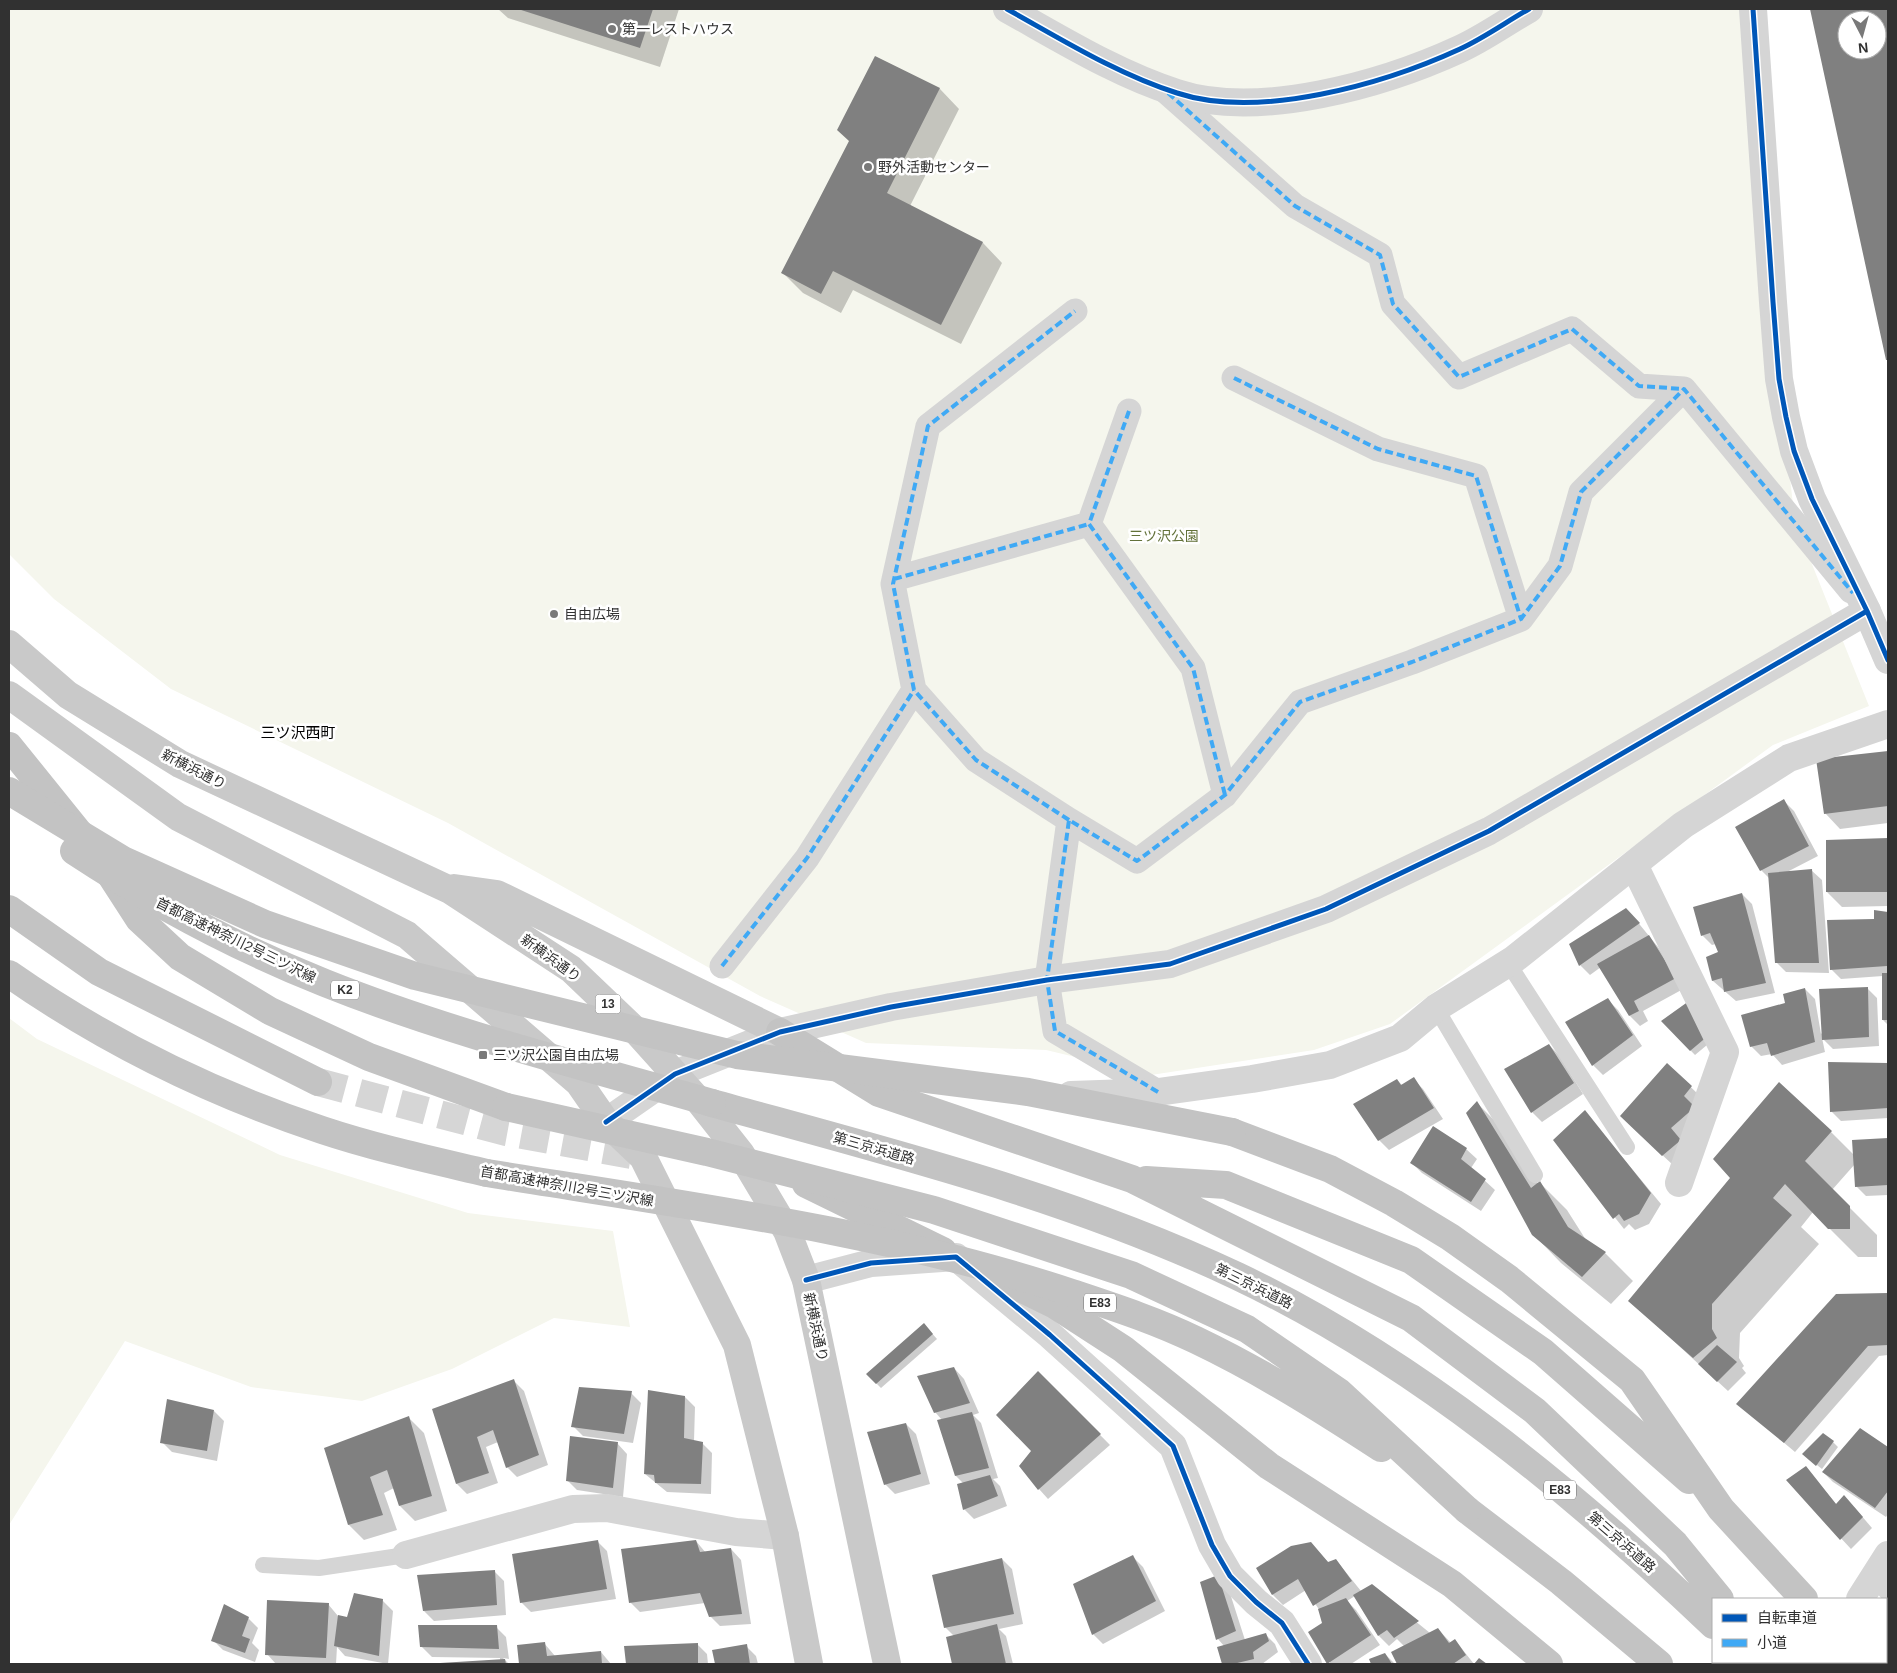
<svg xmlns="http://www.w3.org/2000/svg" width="1897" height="1673" viewBox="0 0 1897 1673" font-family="Helvetica,'Noto Sans JP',sans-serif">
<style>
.green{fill:#f5f6ed}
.shadow{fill:#0003;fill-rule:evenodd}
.building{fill:#808080;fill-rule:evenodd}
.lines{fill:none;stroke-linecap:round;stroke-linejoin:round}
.motorway-tunnel{stroke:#d6d6d6;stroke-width:28;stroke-dasharray:28 14;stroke-linecap:butt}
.service{stroke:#d5d5d5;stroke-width:16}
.pedestrian{stroke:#d5d5d5;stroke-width:25}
.minor{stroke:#d5d5d5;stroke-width:28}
.tertiary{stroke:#d5d5d5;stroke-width:28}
.primary{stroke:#c9c9c9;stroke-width:28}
.motorway{stroke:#c3c3c3;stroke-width:28}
.motorway-bridge{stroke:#c3c3c3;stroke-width:28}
.quiet{stroke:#3fa9f5;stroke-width:4;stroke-dasharray:8 4;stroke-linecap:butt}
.cycleway-casing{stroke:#fff;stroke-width:8}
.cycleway{stroke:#0057b8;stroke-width:5}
.poi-dot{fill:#797979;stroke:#fff;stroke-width:2}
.labels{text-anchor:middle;stroke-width:5;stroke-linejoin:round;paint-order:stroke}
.shield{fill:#fff;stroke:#6f6f6f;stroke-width:1}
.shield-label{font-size:12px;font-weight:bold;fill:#313131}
.poi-label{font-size:14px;fill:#313131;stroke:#fff;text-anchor:start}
.park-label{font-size:14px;fill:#63723a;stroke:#fff}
.street-label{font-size:14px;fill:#313131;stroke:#fff}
.neighbourhood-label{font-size:15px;fill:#000;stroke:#fff}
</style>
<rect width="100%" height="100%" fill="#fff"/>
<path class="green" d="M 9,9 L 1746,9 L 1768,285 L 1795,522 L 1869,706 L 1773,745 L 1390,1024 L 1314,1050 L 1151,1075 L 1046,1050 L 866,1043 L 760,996 L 448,823 L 171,689 L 54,599 L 9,554 Z
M 9,1018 L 37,1039 L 280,1155 L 468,1213 L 613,1231 L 630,1327 L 554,1318 L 452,1369 L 362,1401 L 251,1387 L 125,1341 L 9,1525 Z"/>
<path class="shadow" d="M 498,9 L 679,9 L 660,67 L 508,18 Z
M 1811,9 L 1888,9 L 1888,361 L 1888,360 ZM 1847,20 L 1877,20 L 1877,50 L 1847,50 Z
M 876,57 L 940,89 L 959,109 L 910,206 L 983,243 L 1002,263 L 961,344 L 853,290 L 841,313 L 803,293 L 783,273 L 851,141 Z
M 1888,752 L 1888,823 L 1840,829 L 1825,813 L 1818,761 Z
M 1784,801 L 1794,811 L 1818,856 L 1787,872 L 1811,870 L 1822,880 L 1829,973 L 1786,972 L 1776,962 L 1770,879 L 1761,870 Z
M 1888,839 L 1888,906 L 1842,907 L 1827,892 L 1828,841 Z
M 1742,894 L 1752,904 L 1775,993 L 1736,1001 L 1713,981 L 1708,958 L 1719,952 L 1716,944 L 1712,945 L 1702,935 Z
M 1875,912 L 1888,913 L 1888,1025 L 1883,1020 L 1883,976 L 1841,979 L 1831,969 L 1875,921 Z
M 1636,920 L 1658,947 L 1685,988 L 1643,1011 L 1648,1021 L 1640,1026 L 1630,1016 L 1601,967 L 1590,975 L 1580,965 Z
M 1867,988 L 1877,998 L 1879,1046 L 1833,1049 L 1822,1038 L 1825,1052 L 1782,1065 L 1772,1054 L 1761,1056 L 1751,1046 L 1805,989 L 1815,999 L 1821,1034 Z
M 1608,1000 L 1618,1010 L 1642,1046 L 1603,1075 L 1593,1065 Z
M 1663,1022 L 1713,1040 L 1695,1055 Z
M 1549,1045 L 1559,1055 L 1583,1094 L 1542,1122 L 1532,1112 L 1506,1070 Z
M 1667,1064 L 1701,1097 L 1673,1165 L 1631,1126 Z
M 1829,1064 L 1888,1064 L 1888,1118 L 1841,1121 L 1831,1111 Z
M 1413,1079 L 1423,1089 L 1443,1119 L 1389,1150 L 1379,1140 L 1355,1104 L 1397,1080 L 1403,1086 Z
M 1477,1103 L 1505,1131 L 1538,1184 L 1540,1183 L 1567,1210 L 1586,1240 L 1605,1253 L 1633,1281 L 1611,1304 L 1561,1263 L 1533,1234 Z
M 1585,1112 L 1661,1204 L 1649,1224 L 1635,1230 L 1629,1224 L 1624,1229 L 1554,1140 Z
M 1831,1132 L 1854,1155 L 1853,1141 L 1888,1139 L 1888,1195 L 1866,1196 L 1856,1186 L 1855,1164 L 1832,1190 L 1877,1235 L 1877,1257 L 1858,1257 L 1813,1212 L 1801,1227 L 1819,1244 L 1740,1333 L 1739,1358 L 1744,1366 L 1742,1368 L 1746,1373 L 1728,1391 L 1630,1301 Z
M 1466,1149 L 1477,1159 L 1471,1168 L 1495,1190 L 1481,1211 L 1422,1173 L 1412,1163 Z
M 1888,1294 L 1888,1355 L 1879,1356 L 1795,1452 L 1738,1404 L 1836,1295 Z
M 929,1330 L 937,1339 L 881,1388 L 867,1374 Z
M 954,1368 L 964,1379 L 979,1413 L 973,1415 L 981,1423 L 998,1478 L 993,1479 L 1000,1486 L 1007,1506 L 974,1519 L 964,1509 L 963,1483 L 956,1476 L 942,1420 L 935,1412 Z
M 1038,1372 L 1110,1445 L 1048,1499 L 1039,1489 L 1033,1451 Z
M 514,1381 L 524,1391 L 548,1465 L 517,1477 L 507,1467 L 498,1442 L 486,1447 L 498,1483 L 467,1494 L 457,1484 L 434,1410 Z
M 631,1393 L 641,1403 L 633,1443 L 583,1436 L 573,1426 Z
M 685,1397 L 695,1407 L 694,1441 L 702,1443 L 712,1453 L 711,1494 L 667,1492 L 645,1474 Z
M 214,1411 L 224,1421 L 217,1461 L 172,1452 L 162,1442 Z
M 409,1418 L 424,1433 L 447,1511 L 415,1521 L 400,1506 L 394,1488 L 384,1493 L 397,1530 L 364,1540 L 349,1525 L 325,1449 Z
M 906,1424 L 916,1434 L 930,1484 L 895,1494 L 885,1484 Z
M 1860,1430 L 1888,1448 L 1888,1514 L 1886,1517 L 1833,1482 L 1823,1472 Z
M 1833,1442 L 1838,1447 L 1822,1469 L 1808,1458 Z
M 617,1443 L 627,1454 L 623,1497 L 577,1490 L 567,1480 Z
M 1806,1468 L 1837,1505 L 1854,1507 L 1872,1528 L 1851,1549 L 1788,1481 Z
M 597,1541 L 607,1551 L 616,1599 L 531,1612 L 521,1602 Z
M 696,1541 L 706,1553 L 731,1549 L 741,1560 L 751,1624 L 720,1626 L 710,1616 L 705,1603 L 640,1612 L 630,1602 Z
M 1311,1544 L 1329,1563 L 1336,1560 L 1361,1591 L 1372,1586 L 1430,1633 L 1438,1629 L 1451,1643 L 1455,1640 L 1474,1664 L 1399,1664 L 1393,1652 L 1404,1646 L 1397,1639 L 1389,1646 L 1379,1636 L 1355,1596 L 1347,1601 L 1356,1610 L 1380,1645 L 1351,1664 L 1330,1664 L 1320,1611 L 1306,1590 L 1283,1605 L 1273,1595 L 1258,1569 Z
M 1133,1557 L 1143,1567 L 1165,1611 L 1103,1644 L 1093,1634 Z
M 1002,1559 L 1012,1569 L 1023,1624 L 999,1629 L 1006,1636 L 1013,1664 L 954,1664 L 947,1638 L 954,1636 L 945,1627 Z
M 494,1571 L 504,1581 L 506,1615 L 434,1621 L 424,1611 Z
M 1202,1583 L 1228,1587 L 1245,1640 L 1265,1634 L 1275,1644 L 1278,1652 L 1262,1664 L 1223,1664 L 1219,1648 L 1224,1646 L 1218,1639 Z
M 383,1601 L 393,1611 L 388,1664 L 345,1656 L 337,1647 L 336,1664 L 276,1664 L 267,1654 L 328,1604 L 338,1616 L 348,1619 Z
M 248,1618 L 258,1628 L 252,1643 L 259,1650 L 255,1662 L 223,1650 L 213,1640 Z
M 496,1627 L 506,1637 L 509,1659 L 503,1658 L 509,1664 L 437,1664 L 500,1660 L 500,1658 L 432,1657 L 421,1646 Z
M 544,1643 L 555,1656 L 601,1652 L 611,1664 L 520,1664 L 518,1646 Z
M 697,1644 L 707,1654 L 708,1664 L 628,1664 L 626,1647 Z
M 746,1646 L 756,1656 L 758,1664 L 716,1664 L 714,1651 Z
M 1385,1654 L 1395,1664 L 1373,1664 L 1371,1659 Z"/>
<path class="building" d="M 518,9 L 653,9 L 640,48 Z
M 1810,9 L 1888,9 L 1888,360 L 1886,360 ZM 1847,20 L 1877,20 L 1877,50 L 1847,50 Z
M 875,56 L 940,88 L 887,193 L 983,242 L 941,325 L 833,271 L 821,294 L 781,273 L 849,141 L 837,130 Z
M 1888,751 L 1888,806 L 1824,814 L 1816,759 Z
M 1784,799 L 1809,846 L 1760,871 L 1735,827 Z
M 1888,838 L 1888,892 L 1826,892 L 1826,840 Z
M 1812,869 L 1819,963 L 1775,963 L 1768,873 Z
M 1742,893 L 1766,983 L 1724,992 L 1722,978 L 1712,981 L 1706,957 L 1718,952 L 1710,933 L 1701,936 L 1693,907 Z
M 1626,908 L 1640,923 L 1579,966 L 1569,944 Z
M 1874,910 L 1888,912 L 1887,966 L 1830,970 L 1827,920 L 1874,919 Z
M 1649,935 L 1676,978 L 1634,1001 L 1639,1011 L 1629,1016 L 1597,964 Z
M 1882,973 L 1888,973 L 1888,1020 L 1882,1020 Z
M 1868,987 L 1869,1037 L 1822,1040 L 1819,989 Z
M 1805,988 L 1815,1042 L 1771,1056 L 1767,1043 L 1750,1047 L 1741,1015 L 1785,1003 L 1783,994 Z
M 1608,998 L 1633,1035 L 1592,1066 L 1565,1022 Z
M 1689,1001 L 1709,1035 L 1690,1051 L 1661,1021 Z
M 1549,1044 L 1574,1083 L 1531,1113 L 1504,1069 Z
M 1828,1062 L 1888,1063 L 1888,1108 L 1830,1112 Z
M 1667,1063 L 1692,1086 L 1684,1096 L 1695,1107 L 1671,1128 L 1681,1140 L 1662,1156 L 1620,1116 Z
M 1414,1077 L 1434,1108 L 1378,1141 L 1353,1104 L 1397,1079 L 1401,1085 Z
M 1779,1082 L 1832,1131 L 1805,1161 L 1850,1206 L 1850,1229 L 1828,1229 L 1785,1184 L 1773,1198 L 1792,1215 L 1712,1304 L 1712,1329 L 1717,1338 L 1693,1358 L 1628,1301 L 1730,1178 L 1713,1159 Z
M 1477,1101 L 1531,1188 L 1540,1181 L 1568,1227 L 1606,1252 L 1582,1277 L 1532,1235 L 1466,1113 Z
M 1585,1110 L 1651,1193 L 1639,1214 L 1624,1221 L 1619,1214 L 1613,1219 L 1553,1140 Z
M 1433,1126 L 1467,1148 L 1461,1159 L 1486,1179 L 1471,1202 L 1410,1163 Z
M 1888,1138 L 1888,1185 L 1855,1187 L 1852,1140 Z
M 1888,1293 L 1888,1345 L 1868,1346 L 1784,1443 L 1736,1404 L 1836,1294 Z
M 924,1323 L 933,1334 L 876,1384 L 866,1374 Z
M 1717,1345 L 1737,1362 L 1717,1382 L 1698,1364 Z
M 954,1367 L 970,1403 L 934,1413 L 917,1376 Z
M 1038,1371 L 1101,1434 L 1038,1490 L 1019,1466 L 1031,1451 L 996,1415 Z
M 514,1379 L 539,1455 L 506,1468 L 493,1430 L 477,1437 L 489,1473 L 456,1484 L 432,1409 Z
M 579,1387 L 632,1391 L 624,1434 L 571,1427 Z
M 648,1390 L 685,1396 L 684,1438 L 703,1442 L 701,1484 L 655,1483 L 654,1475 L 644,1474 Z
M 167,1399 L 214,1410 L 207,1451 L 160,1443 Z
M 972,1412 L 989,1468 L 955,1476 L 937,1420 Z
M 409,1416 L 432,1496 L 399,1506 L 387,1470 L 370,1477 L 383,1515 L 348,1525 L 324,1448 Z
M 906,1423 L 921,1474 L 884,1485 L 867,1432 Z
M 1860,1428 L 1888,1447 L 1888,1491 L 1875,1508 L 1822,1472 Z
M 1823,1433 L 1834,1441 L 1816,1466 L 1802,1454 Z
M 570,1436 L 618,1442 L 613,1488 L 566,1481 Z
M 1806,1466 L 1836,1504 L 1844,1495 L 1863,1517 L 1840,1540 L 1786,1480 Z
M 990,1475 L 998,1496 L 963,1510 L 957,1484 Z
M 598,1540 L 607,1589 L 520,1603 L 512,1554 Z
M 696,1540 L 700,1552 L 731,1548 L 742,1614 L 709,1617 L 700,1593 L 629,1603 L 621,1549 Z
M 1311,1542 L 1328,1562 L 1336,1559 L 1352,1581 L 1313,1606 L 1298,1579 L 1272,1595 L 1256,1568 L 1291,1546 Z
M 1133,1555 L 1156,1601 L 1092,1635 L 1073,1584 Z
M 1002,1558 L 1014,1614 L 944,1628 L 932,1575 Z
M 495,1570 L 497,1605 L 423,1611 L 417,1575 Z
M 1218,1575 L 1236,1631 L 1216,1640 L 1200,1582 Z
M 1372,1584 L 1419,1621 L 1394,1638 L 1387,1630 L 1378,1636 L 1353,1595 Z
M 354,1593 L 383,1599 L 379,1656 L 334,1646 L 338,1615 L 347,1617 Z
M 1346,1598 L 1371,1635 L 1327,1664 L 1308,1632 L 1322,1623 L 1318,1609 Z
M 267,1600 L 329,1603 L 326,1658 L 265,1655 Z
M 224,1604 L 249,1617 L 242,1636 L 250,1639 L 245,1653 L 211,1641 Z
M 997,1624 L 1006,1664 L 952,1664 L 946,1637 Z
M 418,1625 L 497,1625 L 499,1649 L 420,1647 Z
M 1438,1628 L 1449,1643 L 1455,1639 L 1466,1655 L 1453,1664 L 1397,1664 L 1391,1652 Z
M 1266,1633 L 1269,1641 L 1253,1652 L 1254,1659 L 1233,1664 L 1222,1664 L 1217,1647 Z
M 545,1642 L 547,1656 L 601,1651 L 602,1664 L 519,1664 L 517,1645 Z
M 698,1643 L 698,1664 L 626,1664 L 624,1646 Z
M 747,1644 L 750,1664 L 715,1664 L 712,1650 Z
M 1385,1653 L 1392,1664 L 1371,1664 L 1369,1659 Z
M 1479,1658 L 1487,1664 L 1474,1664 Z
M 505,1659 L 506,1664 L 440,1664 L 440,1663 Z"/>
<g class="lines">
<path class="motorway-tunnel" d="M 318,1082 L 506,1132 L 643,1157"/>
<path class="service" d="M 1508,963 L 1627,1147
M 1436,1008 L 1535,1175
M 263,1565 L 319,1568 L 406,1555
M 1874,1577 L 1888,1594"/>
<path class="pedestrian" d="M 1163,89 L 1295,206 L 1380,255 L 1393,304 L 1459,377 L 1572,329 L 1639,386 L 1684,389
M 1234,378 L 1378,449 L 1476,476 L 1521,619
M 1129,411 L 1089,524 L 1193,668 L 1225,795
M 894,579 L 1089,524
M 1069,820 L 976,760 L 914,690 L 893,584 L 928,426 L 1075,311
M 722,966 L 807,858 L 914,690
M 1158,1092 L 1055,1031 L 1047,980 L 1069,820 L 1137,861 L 1225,795 L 1300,702 L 1412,662 L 1521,619 L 1560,566 L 1581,492 L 1684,389 L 1851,591"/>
<path class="minor" d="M 1007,9 C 1061,39 1117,74 1177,93 C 1259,120 1384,84 1460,49 C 1484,38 1506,22 1529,9
M 1634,865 L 1725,1052 L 1679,1183
M 1071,1095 L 1158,1092 L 1252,1079 L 1330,1065 L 1400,1038 L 1436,1008 L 1513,960 L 1683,825 L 1789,758 L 1888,724
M 606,1122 L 675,1074 L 780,1032 L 891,1007 L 1047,980 L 1170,964 L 1326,909 L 1489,831 L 1867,611
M 806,1280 L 871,1263 L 956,1257 L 1050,1335 L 1173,1446 L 1212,1545 L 1230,1576 L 1256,1602 L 1282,1623 L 1308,1664
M 406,1555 L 573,1509 L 607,1508 L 736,1532 L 785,1536
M 1860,1599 L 1888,1555
M 1815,1664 L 1817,1662"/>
<path class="tertiary" d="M 1753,9 L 1773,302 L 1779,379 L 1786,417 L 1794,451 L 1812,499 L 1867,611 L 1888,660"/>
<path class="primary" d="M 9,644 L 68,695 L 180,764 L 450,890 L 571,969 L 638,1033 L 700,1102 L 741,1154 L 787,1231 L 806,1280 L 887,1664
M 9,695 L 178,817 L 407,935 L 579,1083 L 606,1122 L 643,1157 L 737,1345 L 785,1536 L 809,1664
M 454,888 L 497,894 L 780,1032"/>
<path class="motorway" d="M 9,746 L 80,834
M 106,868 L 139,919 L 180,957 L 270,1011 L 369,1057 L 506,1107
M 9,909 L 99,972 L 318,1082
M 9,974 C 105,1041 211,1093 322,1130 C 376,1148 432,1160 487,1173
M 780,1032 L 879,1093 L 1132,1179 L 1411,1318 L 1535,1411 L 1675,1544 L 1720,1599
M 712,1103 C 889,1152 1070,1197 1237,1276 C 1412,1359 1574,1492 1713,1625
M 1232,1132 L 1330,1169 L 1394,1203 L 1450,1237 L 1509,1279 L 1632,1380 L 1721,1509 L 1804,1599
M 1146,1180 L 1226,1185 L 1411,1260 L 1543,1352 L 1689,1480
M 806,1184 L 943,1251
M 1004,1280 L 1055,1305 L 1123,1349 L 1269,1466 L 1452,1584 L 1549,1664
M 1467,1510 L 1561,1582 L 1659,1664
M 1751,1662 L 1754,1664
M 1861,1662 L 1863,1664"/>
<path class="motorway-bridge" d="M 9,791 L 123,860 L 265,924 L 415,976 L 737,1055 L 1028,1092 L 1232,1132
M 74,851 C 153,903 237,948 325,983 C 450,1033 583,1066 712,1103
M 506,1107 L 707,1152 L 934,1210 L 1131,1275 L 1247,1329 L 1339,1392 L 1467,1510
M 487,1173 C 683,1205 883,1230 1072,1293 C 1114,1307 1157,1321 1196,1340 C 1261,1371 1321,1409 1381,1448"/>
<path class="quiet" d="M 1168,93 L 1295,206 L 1380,255 L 1393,304 L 1459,377 L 1572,329 L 1639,386 L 1684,389
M 1234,378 L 1378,449 L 1476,476 L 1521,619
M 1129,411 L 1089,524 L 1193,668 L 1225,795
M 894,579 L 1089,524
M 1069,820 L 976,760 L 914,690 L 893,584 L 928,426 L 1075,311
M 722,966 L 807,858 L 914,690
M 1158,1092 L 1055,1031 L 1047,980 L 1069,820 L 1137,861 L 1225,795 L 1300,702 L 1412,662 L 1521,619 L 1560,566 L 1581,492 L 1684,389 L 1853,593"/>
<defs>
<path id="cycleway" d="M 1007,9 C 1061,39 1117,74 1177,93 C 1259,120 1384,84 1460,49 C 1484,38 1506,22 1529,9
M 1753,9 L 1773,302 L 1779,379 L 1786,417 L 1794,451 L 1812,499 L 1867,611 L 1888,660
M 606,1122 L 675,1074 L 780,1032 L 891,1007 L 1047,980 L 1170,964 L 1326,909 L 1489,831 L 1867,611
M 806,1280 L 871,1263 L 956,1257 L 1050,1335 L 1173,1446 L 1212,1545 L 1230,1576 L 1256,1602 L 1282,1623 L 1308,1664"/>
</defs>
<use href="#cycleway" class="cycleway-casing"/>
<use href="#cycleway" class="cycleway"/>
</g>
<g class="poi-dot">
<circle cx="612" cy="29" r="5"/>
<circle cx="868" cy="167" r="5"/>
<circle cx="554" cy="614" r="5"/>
<rect x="478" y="1050" width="10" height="10" rx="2.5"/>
</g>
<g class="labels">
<g class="shield">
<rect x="331" y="980.5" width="28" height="19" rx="4"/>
<rect x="595.5" y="994.5" width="25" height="19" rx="4"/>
<rect x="1084" y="1293.5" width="32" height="19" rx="4"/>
<rect x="1544" y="1480.5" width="32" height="19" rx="4"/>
</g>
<g class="shield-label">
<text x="345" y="994">K2</text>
<text x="608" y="1008">13</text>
<text x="1100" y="1307">E83</text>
<text x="1560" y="1494">E83</text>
</g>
<g class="poi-label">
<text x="622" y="34">第一レストハウス</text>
<text x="878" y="172">野外活動センター</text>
<text x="564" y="619">自由広場</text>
<text x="493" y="1060">三ツ沢公園自由広場</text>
</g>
<g class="park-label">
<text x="1164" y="541">三ツ沢公園</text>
</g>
<g class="street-label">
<text transform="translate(194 769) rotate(27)" y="5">新横浜通り</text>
<text transform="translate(236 940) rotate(26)" y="5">首都高速神奈川2号三ツ沢線</text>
<text transform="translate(551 958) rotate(36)" y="5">新横浜通り</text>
<text transform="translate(874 1148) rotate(16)" y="5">第三京浜道路</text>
<text transform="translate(567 1186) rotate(10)" y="5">首都高速神奈川2号三ツ沢線</text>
<text transform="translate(1254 1286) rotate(26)" y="5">第三京浜道路</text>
<text transform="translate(816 1327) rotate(78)" y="5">新横浜通り</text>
<text transform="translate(1622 1542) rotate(41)" y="5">第三京浜道路</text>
</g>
<g class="neighbourhood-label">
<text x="298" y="738">三ツ沢西町</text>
</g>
</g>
<rect width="1897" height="1673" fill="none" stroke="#313131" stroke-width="20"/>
<rect x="1712" y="1598" width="175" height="65" fill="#ffffff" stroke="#adadad"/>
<rect x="1722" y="1614" width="25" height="8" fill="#0057b8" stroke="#adadad"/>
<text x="1757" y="1623" font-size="15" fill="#313131">自転車道</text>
<rect x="1722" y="1639" width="25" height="8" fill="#3fa9f5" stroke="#adadad"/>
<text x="1757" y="1648" font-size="15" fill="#313131">小道</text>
<g transform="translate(1862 35) rotate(174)"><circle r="24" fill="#ffffff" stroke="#adadad"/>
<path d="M0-4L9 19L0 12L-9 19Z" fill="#797979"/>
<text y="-8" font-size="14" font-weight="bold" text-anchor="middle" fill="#313131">N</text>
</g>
</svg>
